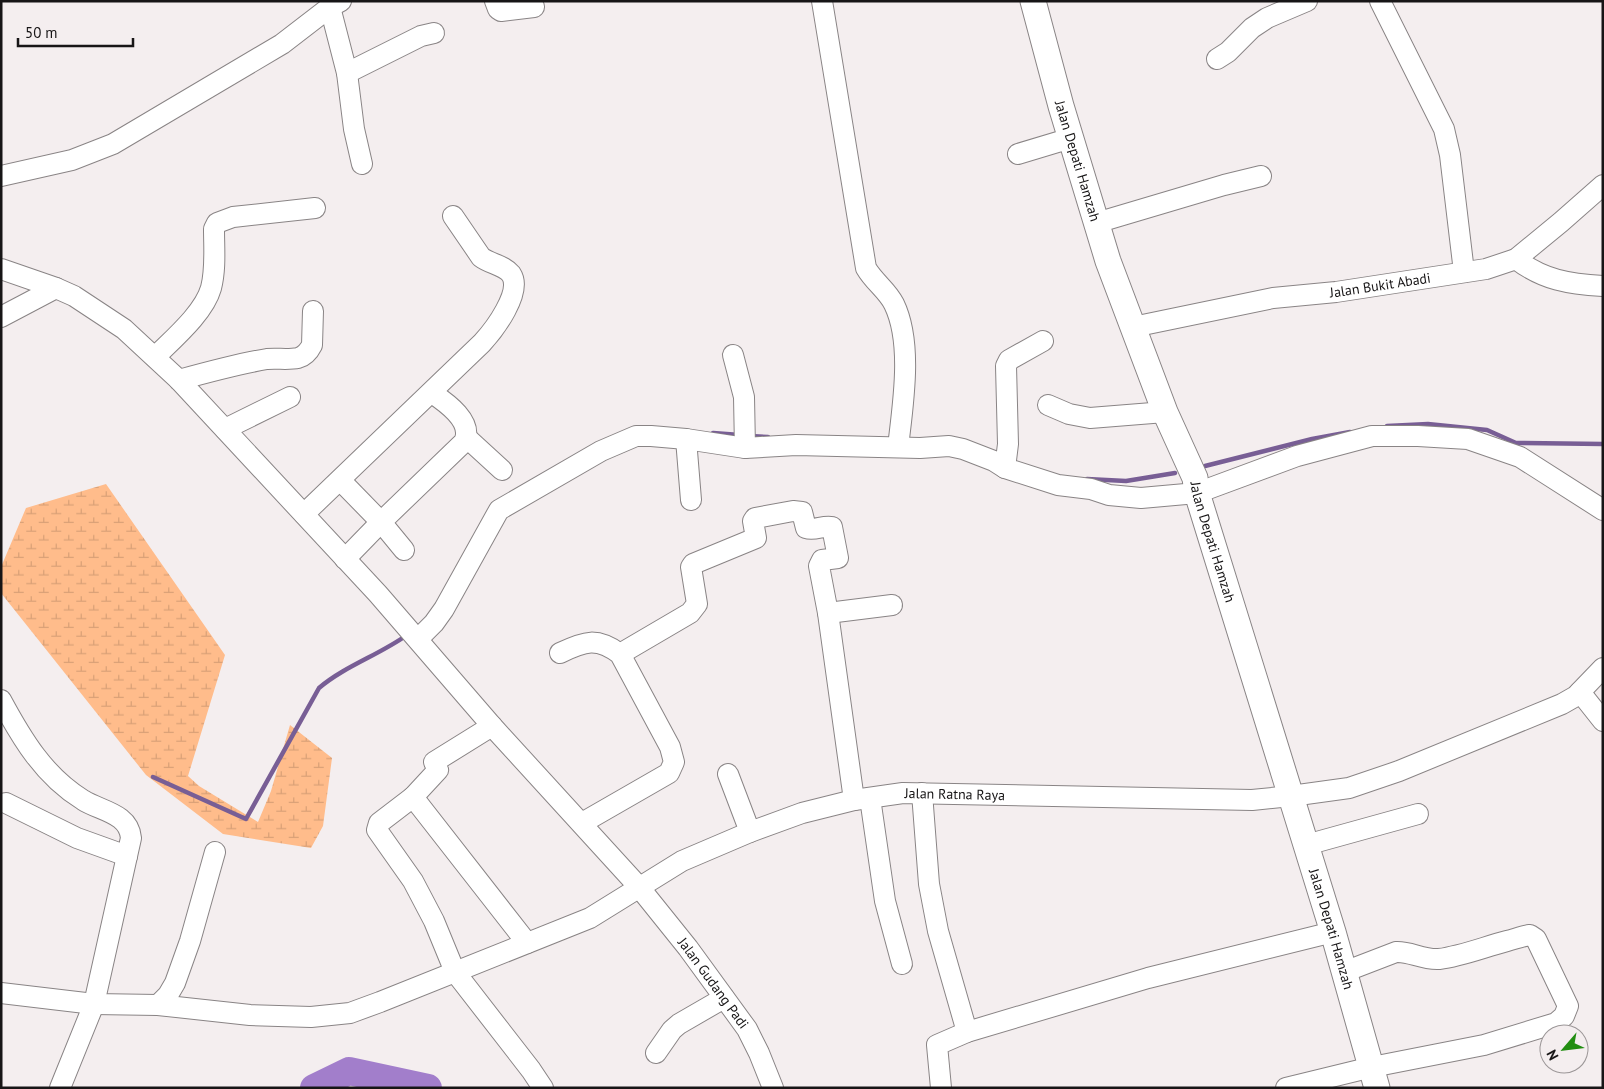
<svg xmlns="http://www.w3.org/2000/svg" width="1604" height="1089" viewBox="0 0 1604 1089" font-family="'PT Sans',sans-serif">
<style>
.wetland{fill:url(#wetland-marsh)}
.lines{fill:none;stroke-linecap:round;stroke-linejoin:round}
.stream{stroke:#785e95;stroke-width:4.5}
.river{stroke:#a27ecb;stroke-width:28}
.minor-casing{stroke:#898485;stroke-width:22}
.major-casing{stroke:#898485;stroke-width:27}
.minor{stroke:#fff;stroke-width:20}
.major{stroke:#fff;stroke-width:25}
.labels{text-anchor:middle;stroke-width:4;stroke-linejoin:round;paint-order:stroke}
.street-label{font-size:14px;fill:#171516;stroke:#f4eeef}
</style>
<defs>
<pattern id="wetland-marsh" width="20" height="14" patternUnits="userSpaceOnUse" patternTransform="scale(1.25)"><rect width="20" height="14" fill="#ffbc8b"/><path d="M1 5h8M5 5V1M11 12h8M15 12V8" fill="none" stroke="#daa177"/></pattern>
</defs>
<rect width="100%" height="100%" fill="#f4eeef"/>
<path class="wetland" d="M 106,484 L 225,655 L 188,776 L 199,786 L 258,822 L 271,791 L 290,725 L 332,758 L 323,826 L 311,848 L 223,834 L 146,775 L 1,593 L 1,567 L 26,508 Z"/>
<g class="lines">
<path class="stream" d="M 1387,426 L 1428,424 L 1487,430 L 1516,443 L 1603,444
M 713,433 L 740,435
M 750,436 L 768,437
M 1205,466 L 1312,439 L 1350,432
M 1087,479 L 1126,481 L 1175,473
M 153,777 L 246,819 L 319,688 C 345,666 379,655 407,635"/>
<path class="river" d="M 314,1088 L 349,1071 L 428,1088"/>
<defs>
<g id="minor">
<path d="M 495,1 L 498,9 L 501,11 L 534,7"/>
<path d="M 822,1 L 866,268 C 874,282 887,290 894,304 C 913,343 903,404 898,447"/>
<path d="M 1380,1 L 1444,129 L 1450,155 L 1464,272"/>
<path d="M 330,7 L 347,73 L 354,129 L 362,164"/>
<path d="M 1217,59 L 1228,52 L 1252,28 L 1267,18 L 1307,1"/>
<path d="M 347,73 L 421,36 L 434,33"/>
<path d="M 1018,154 L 1071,138"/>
<path d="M 1,176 L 72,160 L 113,144 L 282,44 L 330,7 L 341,1"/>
<path d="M 1096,223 L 1224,185 L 1261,176"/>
<path d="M 1516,259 C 1543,280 1569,284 1603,286"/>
<path id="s1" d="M 1,269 L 56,288 L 74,296 L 124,329 L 179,380 L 378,594 L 492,726 L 639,887 L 688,948 L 747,1029 L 759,1053 L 773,1088"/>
<path d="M 1,317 L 56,288"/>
<path id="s2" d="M 1133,327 L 1273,298 L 1336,292 L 1486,269 L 1516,259 L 1561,222 L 1603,185"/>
<path d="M 733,355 L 744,397 L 745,448"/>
<path d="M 155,357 C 173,339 204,313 211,288 C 216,269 214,248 214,229 L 217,223 L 233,217 L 315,208"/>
<path d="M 179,380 C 208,372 237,364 267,359 C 277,358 288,360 298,358 C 305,356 309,351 312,345 L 313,311"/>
<path d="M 1048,405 L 1069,414 L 1090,418 L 1165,412"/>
<path d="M 225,429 L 290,397"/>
<path d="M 466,437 L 502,470"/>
<path d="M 686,439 L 691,500"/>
<path d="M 1005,468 L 1008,444 L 1006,366 L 1009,360 L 1043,341"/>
<path d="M 340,480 L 381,522 L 404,550"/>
<path d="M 304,514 L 482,343 C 494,330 523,292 511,274 C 504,265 490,264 481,257 L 453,216"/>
<path d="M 345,559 L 381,522 L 464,442 C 474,422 447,403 432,393"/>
<path d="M 828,613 L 892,605"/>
<path d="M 418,639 L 434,623 L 444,609 L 499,510 L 601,451 L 636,436 L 651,436 L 686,439 L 745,448 L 796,445 L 920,448 L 949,446 L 963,449 L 994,461 L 1005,468 L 1058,485 L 1091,489 L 1109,495 L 1141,498 L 1197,493 L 1297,456 L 1372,436 L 1418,436 L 1468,439 L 1520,457 L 1603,510"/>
<path d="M 560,653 C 585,641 597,637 620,654 L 670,747 L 674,762 L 669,773 L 582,823"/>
<path d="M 620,654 L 690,613 L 697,604 L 691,567 L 693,564 L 756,538 L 753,521 L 755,518 L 793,511 L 802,512 L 806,528 C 815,531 823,525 832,527 L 838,558 L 822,560 L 819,566 L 828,613 L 854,800"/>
<path d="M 1580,692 L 1603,721"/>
<path d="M 1,700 C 22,739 44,776 83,800 C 100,811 129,813 131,838 L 94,1004 L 60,1088"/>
<path d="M 492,726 L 434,762 L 438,770 L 413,797 L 379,823 L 377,830 L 413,881 L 434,921 L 455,972 L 531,1070 L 543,1088"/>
<path d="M 728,774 L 750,832"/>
<path d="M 922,793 L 929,884 L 938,931 L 967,1032"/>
<path d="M 413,797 L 527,943"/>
<path d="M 870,798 L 885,901 L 902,964"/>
<path d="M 6,803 L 77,838 L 127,856"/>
<path d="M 1306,845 L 1418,814"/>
<path id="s3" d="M 1,993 L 94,1004 L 158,1005 L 250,1015 L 311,1017 L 350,1013 L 380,1002 L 590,918 L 682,861 L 750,832 L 802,813 L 854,800 L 903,793 L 1252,800 L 1291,796 L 1349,788 L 1399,771 L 1562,704 L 1576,696 L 1603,668"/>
<path d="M 158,1005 L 168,995 L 175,983 L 190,941 L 215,852"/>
<path d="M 656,1053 L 672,1030 L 679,1024 L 724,998"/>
<path d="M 941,1088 L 937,1045 L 967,1032 L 1148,978 L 1333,932"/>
<path d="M 1286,1088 L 1372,1067 L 1484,1045 L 1556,1023 L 1564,1016 L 1568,1006 L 1536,939 L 1530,935 C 1523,936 1515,939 1507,941 C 1484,947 1462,956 1439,959 C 1422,960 1410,951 1396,952 L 1344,972"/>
</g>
<g id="major">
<path id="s4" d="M 1033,1 L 1061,106 L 1108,261 L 1165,412 L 1195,478 L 1197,493 L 1333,932 L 1377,1088"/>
</g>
</defs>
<use href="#minor" class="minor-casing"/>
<use href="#major" class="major-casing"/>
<use href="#minor" class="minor"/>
<use href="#major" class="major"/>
</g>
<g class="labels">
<g class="street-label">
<text dy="5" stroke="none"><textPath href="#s4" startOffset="166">Jalan Depati Hamzah</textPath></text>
<text dy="5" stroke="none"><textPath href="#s2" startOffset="251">Jalan Bukit Abadi</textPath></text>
<text dy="5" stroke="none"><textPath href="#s4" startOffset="571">Jalan Depati Hamzah</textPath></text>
<text dy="5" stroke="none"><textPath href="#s3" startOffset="1001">Jalan Ratna Raya</textPath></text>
<text dy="5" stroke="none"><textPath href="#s4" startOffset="976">Jalan Depati Hamzah</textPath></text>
<text dy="5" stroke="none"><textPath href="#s1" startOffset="1019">Jalan Gudang Padi</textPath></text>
</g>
</g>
<rect width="1604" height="1089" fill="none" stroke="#171516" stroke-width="5"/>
<g transform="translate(1564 1049) rotate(242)"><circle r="24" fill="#f4eeef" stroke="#9c9798"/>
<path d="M0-4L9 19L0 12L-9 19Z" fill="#228e12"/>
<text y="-8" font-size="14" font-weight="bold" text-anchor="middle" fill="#171516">N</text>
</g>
<path d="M18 38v8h115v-8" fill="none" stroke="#171516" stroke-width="2.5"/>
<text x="25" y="38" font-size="15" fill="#171516" stroke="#f4eeef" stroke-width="4" paint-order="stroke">50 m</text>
</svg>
